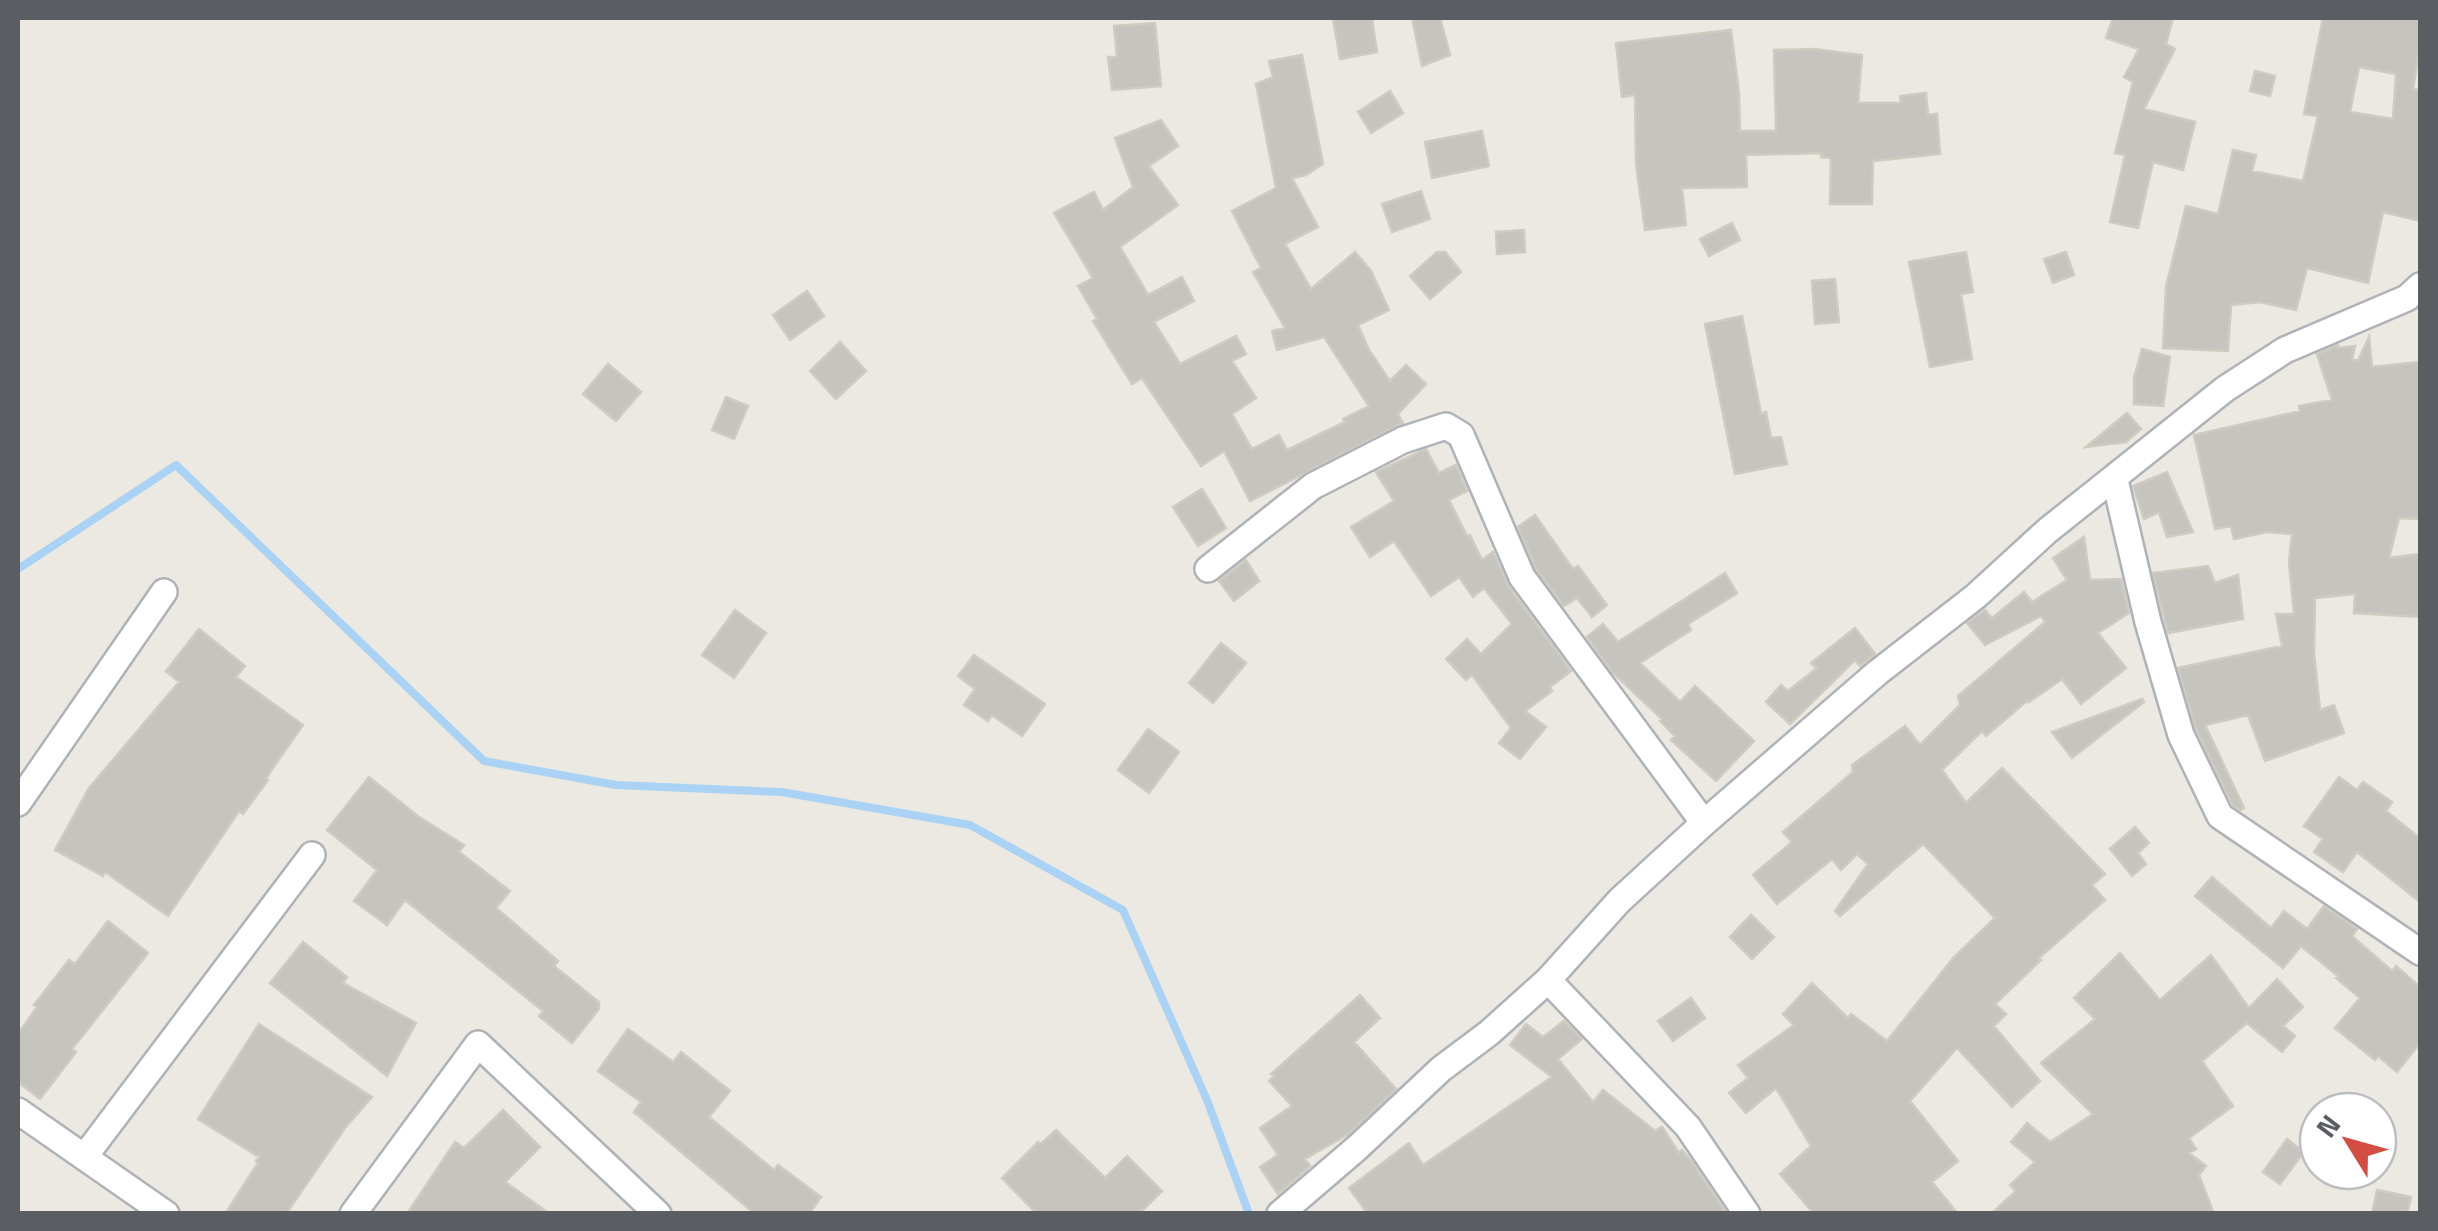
<svg xmlns="http://www.w3.org/2000/svg" width="2438" height="1231" viewBox="0 0 2438 1231" font-family="'Titillium Web',sans-serif">
<style>
.lines{fill:none;stroke-linecap:round;stroke-linejoin:round}
.stream{stroke:#a9d2f4;stroke-width:8}
.building{fill:#c6c4be;stroke:#cfcbc1;stroke-width:2.5;fill-rule:evenodd}
.minor-casing{stroke:#afb2b6;stroke-width:30}
.minor{stroke:#fff;stroke-width:25}
</style>
<rect width="100%" height="100%" fill="#ebe9e2"/>
<g class="lines">
<path class="stream" d="M 18,569 L 176,465 L 484,761 L 616,785 L 782,792 L 970,825 L 1123,910 L 1207,1100 L 1249,1214"/>
</g>
<path class="building" d="M 1333,18 L 1372,18 L 1377,52 L 1340,59 Z
M 1412,18 L 1440,18 L 1450,55 L 1422,66 Z
M 2113,18 L 2173,18 L 2166,44 L 2175,49 L 2144,109 L 2195,122 L 2183,170 L 2153,162 L 2138,228 L 2110,222 L 2125,155 L 2115,153 L 2133,82 L 2124,77 L 2139,49 L 2106,38 Z
M 2323,18 L 2420,18 L 2420,45 L 2413,89 L 2420,90 L 2420,221 L 2383,212 L 2368,283 L 2307,268 L 2296,310 L 2260,302 L 2231,305 L 2228,351 L 2163,348 L 2166,287 L 2186,206 L 2218,214 L 2233,150 L 2256,155 L 2252,171 L 2303,181 L 2318,116 L 2304,114 ZM 2359,67 L 2396,74 L 2393,119 L 2350,112 Z
M 1155,23 L 1161,86 L 1112,90 L 1108,57 L 1117,57 L 1114,26 Z
M 1731,30 L 1739,93 L 1740,131 L 1776,131 L 1774,50 L 1814,49 L 1862,55 L 1858,103 L 1901,103 L 1900,96 L 1926,93 L 1928,115 L 1937,114 L 1940,154 L 1873,161 L 1872,204 L 1830,204 L 1831,158 L 1821,157 L 1821,153 L 1746,155 L 1747,187 L 1682,188 L 1686,225 L 1645,230 L 1636,164 L 1635,95 L 1622,97 L 1616,43 Z
M 1302,55 L 1323,164 L 1306,175 L 1292,178 L 1318,227 L 1285,244 L 1311,289 L 1355,252 L 1371,271 L 1389,310 L 1358,325 L 1369,350 L 1390,381 L 1406,365 L 1426,384 L 1398,414 L 1403,423 L 1250,501 L 1224,451 L 1201,466 L 1142,378 L 1132,384 L 1093,321 L 1097,319 L 1078,286 L 1093,278 L 1054,213 L 1094,192 L 1103,210 L 1133,187 L 1115,138 L 1161,120 L 1178,146 L 1149,166 L 1178,205 L 1120,247 L 1148,295 L 1182,277 L 1194,301 L 1154,322 L 1180,364 L 1236,336 L 1246,354 L 1232,361 L 1256,398 L 1232,414 L 1252,449 L 1279,435 L 1287,450 L 1345,422 L 1343,419 L 1369,406 L 1324,337 L 1277,350 L 1272,331 L 1285,328 L 1253,272 L 1261,268 L 1232,211 L 1276,188 L 1256,84 L 1273,77 L 1269,61 Z
M 2255,71 L 2275,76 L 2270,96 L 2250,91 Z
M 1390,91 L 1403,113 L 1371,133 L 1358,112 Z
M 1482,131 L 1489,166 L 1432,178 L 1425,142 Z
M 1421,191 L 1430,219 L 1392,232 L 1382,204 Z
M 1732,223 L 1740,240 L 1709,256 L 1700,239 Z
M 1524,230 L 1525,252 L 1497,254 L 1496,232 Z
M 1437,252 L 1445,252 L 1461,272 L 1430,299 L 1410,276 Z
M 1966,252 L 1973,292 L 1961,294 L 1972,359 L 1930,367 L 1909,262 Z
M 2066,252 L 2074,275 L 2053,283 L 2044,259 Z
M 1835,279 L 1839,322 L 1815,324 L 1812,281 Z
M 807,291 L 824,316 L 790,340 L 773,315 Z
M 1742,316 L 1761,414 L 1766,412 L 1771,438 L 1781,437 L 1787,464 L 1735,474 L 1705,324 Z
M 2369,337 L 2372,367 L 2420,362 L 2420,519 L 2399,518 L 2389,558 L 2420,554 L 2420,617 L 2354,613 L 2355,594 L 2315,598 L 2314,653 L 2320,710 L 2334,705 L 2344,733 L 2265,761 L 2248,715 L 2205,725 L 2244,808 L 2240,810 L 2233,805 L 2196,729 L 2178,668 L 2282,646 L 2276,614 L 2294,614 L 2289,562 L 2292,534 L 2267,532 L 2234,539 L 2231,526 L 2215,529 L 2194,435 L 2300,411 L 2299,406 L 2332,400 L 2317,354 L 2338,345 L 2339,348 L 2355,346 L 2352,359 L 2358,361 Z
M 840,342 L 866,371 L 836,399 L 810,371 Z
M 2142,349 L 2170,357 L 2163,406 L 2134,404 L 2134,378 Z
M 608,364 L 641,392 L 616,421 L 583,394 Z
M 726,397 L 748,406 L 734,439 L 712,430 Z
M 2127,413 L 2141,429 L 2126,442 L 2086,447 Z
M 1426,449 L 1439,473 L 1456,465 L 1467,491 L 1449,500 L 1467,536 L 1470,535 L 1482,560 L 1493,552 L 1509,587 L 1571,671 L 1550,687 L 1552,691 L 1525,711 L 1546,727 L 1520,759 L 1499,743 L 1511,728 L 1472,675 L 1466,680 L 1446,659 L 1467,639 L 1481,654 L 1512,624 L 1484,588 L 1473,597 L 1459,577 L 1431,596 L 1394,541 L 1370,557 L 1351,527 L 1394,501 L 1376,472 Z
M 2167,472 L 2193,532 L 2167,537 L 2159,512 L 2144,519 L 2133,486 Z
M 1202,489 L 1226,528 L 1198,546 L 1173,507 Z
M 1535,515 L 1573,569 L 1578,566 L 1607,605 L 1592,617 L 1577,598 L 1564,606 L 1536,569 L 1518,527 Z
M 2084,537 L 2090,580 L 2121,579 L 2129,613 L 2098,633 L 2126,668 L 2081,704 L 2062,679 L 2029,702 L 2028,700 L 1986,736 L 1982,731 L 1942,770 L 1966,803 L 2002,768 L 2105,874 L 2092,885 L 2105,900 L 2039,958 L 2041,960 L 1995,1004 L 2006,1014 L 1994,1026 L 2040,1081 L 2012,1107 L 1957,1048 L 1910,1101 L 1958,1161 L 1932,1182 L 1958,1214 L 1814,1214 L 1780,1174 L 1811,1146 L 1776,1088 L 1746,1113 L 1729,1093 L 1748,1078 L 1738,1065 L 1794,1025 L 1783,1014 L 1812,983 L 1848,1018 L 1851,1014 L 1887,1041 L 1954,957 L 1995,918 L 1923,844 L 1840,916 L 1835,911 L 1868,864 L 1857,854 L 1841,870 L 1832,859 L 1777,904 L 1753,875 L 1792,842 L 1783,832 L 1853,772 L 1852,765 L 1905,726 L 1920,745 L 1960,705 L 1958,696 L 2045,622 L 2041,616 L 1985,645 L 1967,623 L 1985,610 L 1992,618 L 2024,592 L 2032,602 L 2067,580 L 2053,558 Z
M 1246,560 L 1259,581 L 1234,601 L 1219,581 Z
M 2208,566 L 2215,583 L 2238,575 L 2243,619 L 2168,633 L 2153,573 Z
M 1725,573 L 1737,593 L 1688,624 L 1691,630 L 1640,663 L 1680,702 L 1695,686 L 1754,741 L 1716,781 L 1671,740 L 1675,736 L 1660,721 L 1662,719 L 1613,673 L 1587,637 L 1603,624 L 1618,642 Z
M 735,610 L 766,633 L 734,678 L 702,655 Z
M 1855,628 L 1875,654 L 1860,666 L 1855,660 L 1790,724 L 1766,702 L 1781,685 L 1788,691 L 1817,668 L 1811,663 Z
M 199,629 L 245,666 L 236,677 L 303,725 L 266,778 L 268,780 L 243,814 L 239,811 L 168,916 L 105,872 L 103,876 L 55,850 L 89,788 L 179,682 L 166,671 Z
M 1221,643 L 1246,663 L 1213,703 L 1189,683 Z
M 974,655 L 1045,704 L 1022,736 L 992,715 L 988,721 L 964,705 L 975,689 L 958,676 Z
M 2142,699 L 2144,702 L 2072,758 L 2052,732 Z
M 1148,729 L 1179,752 L 1149,793 L 1118,770 Z
M 369,777 L 419,817 L 464,845 L 459,852 L 510,891 L 496,908 L 558,961 L 554,966 L 599,1002 L 599,1009 L 572,1043 L 539,1016 L 543,1011 L 405,900 L 387,925 L 354,901 L 377,870 L 327,830 Z
M 2339,777 L 2357,790 L 2363,782 L 2392,802 L 2386,811 L 2420,838 L 2420,902 L 2357,852 L 2343,872 L 2314,852 L 2323,839 L 2304,826 Z
M 2135,827 L 2149,843 L 2138,853 L 2146,864 L 2132,876 L 2110,849 Z
M 2212,877 L 2271,928 L 2284,911 L 2307,929 L 2324,906 L 2357,929 L 2352,936 L 2392,971 L 2396,966 L 2420,987 L 2420,1043 L 2397,1072 L 2378,1056 L 2375,1060 L 2335,1028 L 2360,998 L 2336,978 L 2338,976 L 2301,946 L 2283,968 L 2195,896 Z
M 1751,915 L 1774,937 L 1752,959 L 1730,937 Z
M 108,921 L 148,953 L 72,1049 L 76,1052 L 40,1099 L 18,1082 L 18,1034 L 37,1007 L 34,1005 L 69,960 L 75,964 Z
M 303,942 L 347,977 L 343,983 L 416,1023 L 387,1076 L 270,983 Z
M 2120,953 L 2160,1000 L 2211,955 L 2249,1008 L 2277,979 L 2303,1007 L 2283,1026 L 2295,1036 L 2282,1052 L 2247,1023 L 2202,1061 L 2233,1106 L 2189,1138 L 2196,1149 L 2189,1153 L 2206,1166 L 2199,1175 L 2214,1214 L 1991,1214 L 2016,1191 L 2010,1185 L 2035,1162 L 2011,1142 L 2027,1123 L 2050,1142 L 2093,1114 L 2041,1063 L 2095,1019 L 2074,998 Z
M 1360,995 L 1380,1018 L 1354,1042 L 1396,1089 L 1350,1133 L 1305,1159 L 1310,1166 L 1278,1194 L 1260,1167 L 1278,1155 L 1260,1128 L 1292,1106 L 1269,1081 L 1274,1076 L 1271,1074 Z
M 1691,998 L 1705,1018 L 1673,1041 L 1658,1021 Z
M 1564,1021 L 1582,1039 L 1558,1059 L 1593,1102 L 1603,1090 L 1655,1131 L 1662,1127 L 1679,1153 L 1682,1150 L 1692,1162 L 1727,1214 L 1368,1214 L 1349,1188 L 1409,1143 L 1423,1165 L 1552,1077 L 1510,1045 L 1526,1024 L 1543,1037 Z
M 259,1024 L 372,1097 L 345,1128 L 286,1214 L 225,1214 L 258,1163 L 256,1161 L 259,1157 L 198,1119 Z
M 628,1029 L 673,1062 L 681,1052 L 730,1091 L 709,1117 L 774,1170 L 778,1165 L 821,1197 L 809,1214 L 755,1214 L 634,1112 L 641,1102 L 598,1071 Z
M 503,1110 L 540,1147 L 505,1182 L 550,1214 L 407,1214 L 455,1142 L 464,1148 Z
M 1056,1130 L 1105,1178 L 1127,1156 L 1162,1191 L 1139,1214 L 1037,1214 L 1002,1178 L 1038,1142 L 1041,1144 Z
M 2287,1139 L 2304,1152 L 2280,1184 L 2263,1172 Z
M 2377,1190 L 2411,1197 L 2407,1214 L 2372,1214 Z"/>
<g class="lines">
<defs>
<path id="minor" d="M 2115,480 L 2148,622 L 2181,735 L 2220,816 L 2420,952
M 1208,569 L 1313,486 L 1403,440 L 1446,426 L 1461,435 L 1522,577 L 1704,823
M 18,803 L 164,592
M 1548,980 L 1688,1127 L 1747,1214
M 18,1111 L 166,1214
M 85,1156 L 312,855
M 353,1214 L 478,1044 L 658,1214
M 1280,1214 L 1358,1147 L 1441,1069 L 1489,1033 L 1548,980 L 1619,901 L 1704,823 L 1877,673 L 1976,596 L 2047,531 L 2225,389 L 2285,350 L 2407,298 L 2420,286"/>
</defs>
<use href="#minor" class="minor-casing"/>
<use href="#minor" class="minor"/>
</g>
<rect width="2438" height="1231" fill="none" stroke="#5a5d61" stroke-width="40"/>
<g transform="translate(2348 1141) rotate(307)"><circle r="48" fill="#ffffff" stroke="#bdbec0" stroke-width="2.5"/>
<path d="M0-8L18 38L0 25L-18 38Z" fill="#d34d40"/>
<text y="-15" font-size="28" font-weight="bold" text-anchor="middle" fill="#5a5d61">N</text>
</g>
</svg>
